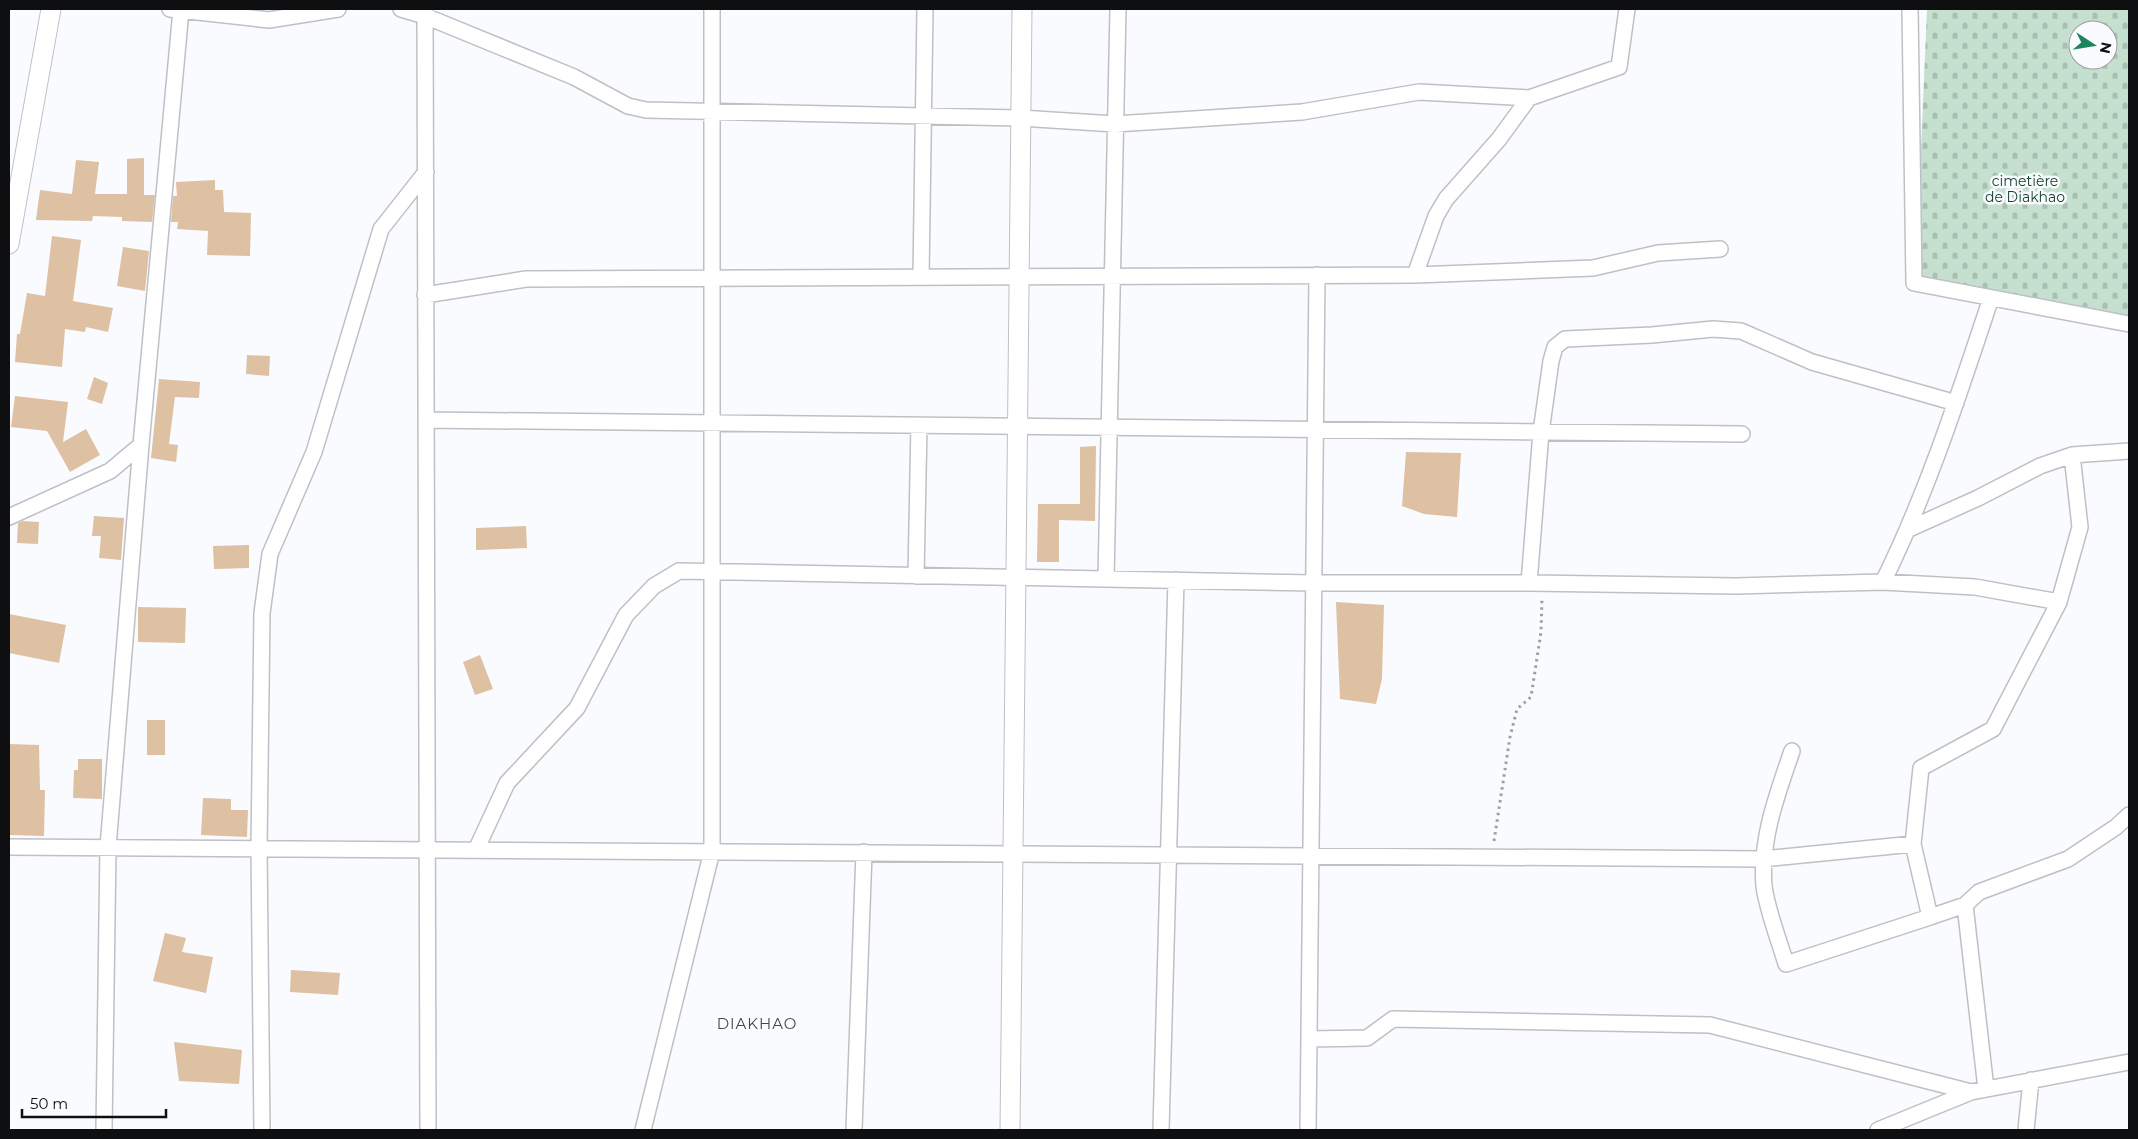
<svg xmlns="http://www.w3.org/2000/svg" width="2138" height="1139" viewBox="0 0 2138 1139" font-family="Montserrat,sans-serif">
<style>
.cemetery{fill:url(#cemetery-stones);fill-rule:evenodd}
.building{fill:#dec0a2}
.lines{fill:none;stroke-linecap:round;stroke-linejoin:round}
.minor-casing{stroke:#bec0c5;stroke-width:18}
.tertiary-casing{stroke:#bec0c5;stroke-width:21}
.path{stroke:#9e9fa2;stroke-width:3;stroke-dasharray:2.5 4;stroke-linecap:butt}
.minor{stroke:#fff;stroke-width:15}
.tertiary{stroke:#fff;stroke-width:19}
.labels{text-anchor:middle;stroke-width:5;stroke-linejoin:round;paint-order:stroke}
.park-label{font-size:14px;fill:#14442c;stroke:#fafbff}
.neighbourhood-label{font-size:15px;letter-spacing:1px;fill:#46474c;stroke:#fafbff}
</style>
<defs>
<pattern id="cemetery-stones" width="16" height="16" patternUnits="userSpaceOnUse" patternTransform="scale(1.25)"><rect width="16" height="16" fill="#c6e0d0"/><path d="M2 7V4a2 2 0 0 1 4 0v3zM10 15v-3a2 2 0 0 1 4 0v3z" fill="#a9bfb2"/></pattern>
</defs>
<rect width="100%" height="100%" fill="#fafbff"/>
<path class="cemetery" d="M 1927,9 L 2129,9 L 2129,319 L 1924,278 L 1916,266 ZM 2078,30 L 2108,30 L 2108,60 L 2078,60 Z"/>
<path class="building" d="M 144,158 L 144,195 L 155,195 L 152,222 L 122,221 L 122,217 L 93,216 L 92,221 L 36,220 L 40,190 L 72,194 L 76,160 L 99,162 L 95,194 L 127,194 L 127,159 Z
M 215,180 L 215,190 L 223,190 L 224,212 L 251,213 L 250,256 L 207,255 L 208,231 L 177,229 L 178,222 L 171,222 L 173,196 L 177,196 L 176,182 Z
M 52,236 L 81,240 L 73,301 L 113,308 L 108,332 L 86,327 L 85,332 L 65,329 L 62,367 L 15,362 L 17,334 L 20,334 L 27,293 L 45,296 Z
M 123,247 L 149,251 L 145,291 L 117,286 Z
M 247,355 L 270,356 L 269,376 L 246,374 Z
M 94,377 L 108,383 L 102,404 L 87,399 Z
M 159,379 L 200,382 L 199,398 L 175,397 L 169,444 L 178,445 L 176,462 L 151,458 Z
M 15,396 L 68,402 L 63,442 L 86,429 L 100,455 L 70,472 L 47,431 L 11,427 Z
M 1096,446 L 1095,521 L 1059,520 L 1059,562 L 1037,562 L 1038,504 L 1080,504 L 1080,447 Z
M 1406,452 L 1461,453 L 1457,517 L 1424,514 L 1402,506 Z
M 94,516 L 124,518 L 121,560 L 99,558 L 101,536 L 92,536 Z
M 23,521 L 39,522 L 38,544 L 17,543 L 18,523 Z
M 526,526 L 527,548 L 476,550 L 476,528 Z
M 249,545 L 249,568 L 214,569 L 213,546 Z
M 1336,602 L 1384,605 L 1382,679 L 1376,704 L 1340,699 Z
M 138,607 L 186,608 L 185,643 L 138,642 Z
M 9,614 L 66,625 L 59,663 L 9,653 Z
M 480,655 L 493,689 L 475,695 L 463,662 Z
M 147,720 L 165,720 L 165,755 L 147,755 Z
M 9,744 L 39,745 L 40,790 L 45,790 L 44,836 L 9,835 Z
M 78,759 L 102,759 L 102,799 L 73,798 L 74,770 L 78,770 Z
M 203,798 L 231,799 L 231,810 L 248,810 L 247,837 L 201,835 Z
M 165,933 L 186,938 L 182,952 L 213,957 L 206,993 L 153,981 Z
M 291,970 L 340,973 L 338,995 L 290,992 Z
M 174,1042 L 242,1050 L 239,1084 L 179,1081 Z"/>
<g class="lines">
<defs>
<path id="minor" d="M 170,9 L 269,20 L 338,9
M 401,9 L 425,16 L 574,77 L 628,106 L 646,110 L 1020,118 L 1115,124 L 1302,112 L 1419,92 L 1529,98 L 1619,67 L 1627,9
M 425,9 L 428,1130
M 1910,9 L 1914,283 L 2129,324
M 1415,275 L 1436,216 L 1446,199 L 1499,139 L 1529,98
M 921,277 L 925,9
M 425,295 L 526,279 L 1415,275 L 1593,268 L 1658,253 L 1720,249
M 426,420 L 1742,434
M 9,517 L 110,471 L 141,445
M 1909,529 L 1978,498 L 2040,466 L 2072,455 L 2129,451
M 916,576 L 919,425
M 1106,579 L 1118,9
M 1883,582 C 1928,491 1959,394 1991,298
M 1529,583 L 1541,432 L 1551,361 L 1555,347 L 1565,339 L 1652,335 L 1713,329 L 1741,331 L 1812,362 L 1956,403
M 1792,751 C 1777,795 1760,839 1764,886 C 1767,910 1779,940 1786,964 L 1930,917
M 9,847 L 1763,859 L 1913,844
M 476,850 L 507,783 L 577,708 L 626,615 L 654,586 L 679,571 L 1314,583 L 1529,583 L 1736,586 L 1883,582 L 1975,587 L 2059,602
M 1965,905 L 1979,892 L 2068,859 L 2116,827 L 2129,815
M 1309,1039 L 1367,1038 L 1393,1019 L 1710,1025 L 1971,1092
M 1986,1089 L 1965,905 L 1930,917 L 1913,844 L 1921,768 L 1993,729 L 2059,602 L 2080,527 L 2072,455
M 104,1130 L 108,847 L 141,445 L 181,10
M 262,1130 L 259,848 L 262,613 L 270,554 L 314,452 L 381,229 L 426,172
M 643,1130 L 712,851 L 712,9
M 854,1130 L 864,852
M 1161,1130 L 1176,580
M 1308,1130 L 1317,275
M 1878,1130 L 1971,1092 L 2129,1062
M 2026,1130 L 2031,1080"/>
<path id="tertiary" d="M 9,244 L 51,9
M 1010,1130 L 1022,9"/>
</defs>
<use href="#minor" class="minor-casing"/>
<use href="#tertiary" class="tertiary-casing"/>
<path class="path" d="M 1494,841 L 1510,737 L 1517,709 L 1531,697 L 1541,632 L 1542,599"/>
<use href="#minor" class="minor"/>
<use href="#tertiary" class="tertiary"/>
</g>
<g class="labels">
<g class="park-label">
<text x="2025" y="186">cimetière<tspan x="2025" dy="16">de Diakhao</tspan></text>
</g>
<g class="neighbourhood-label">
<text x="757" y="1029">DIAKHAO</text>
</g>
</g>
<rect width="2138" height="1139" fill="none" stroke="#0e0f10" stroke-width="20"/>
<g transform="translate(2093 45) rotate(102)"><circle r="24" fill="#fafbff" stroke="#9c9d9f"/>
<path d="M0-4L9 19L0 12L-9 19Z" fill="#1e8561"/>
<text y="-8" font-size="14" font-weight="bold" text-anchor="middle" fill="#0e0f10">N</text>
</g>
<path d="M22 1109v8h144v-8" fill="none" stroke="#0e0f10" stroke-width="2.5"/>
<text x="30" y="1109" font-size="15" fill="#0e0f10" stroke="#fafbff" stroke-width="4" paint-order="stroke">50 m</text>
</svg>
